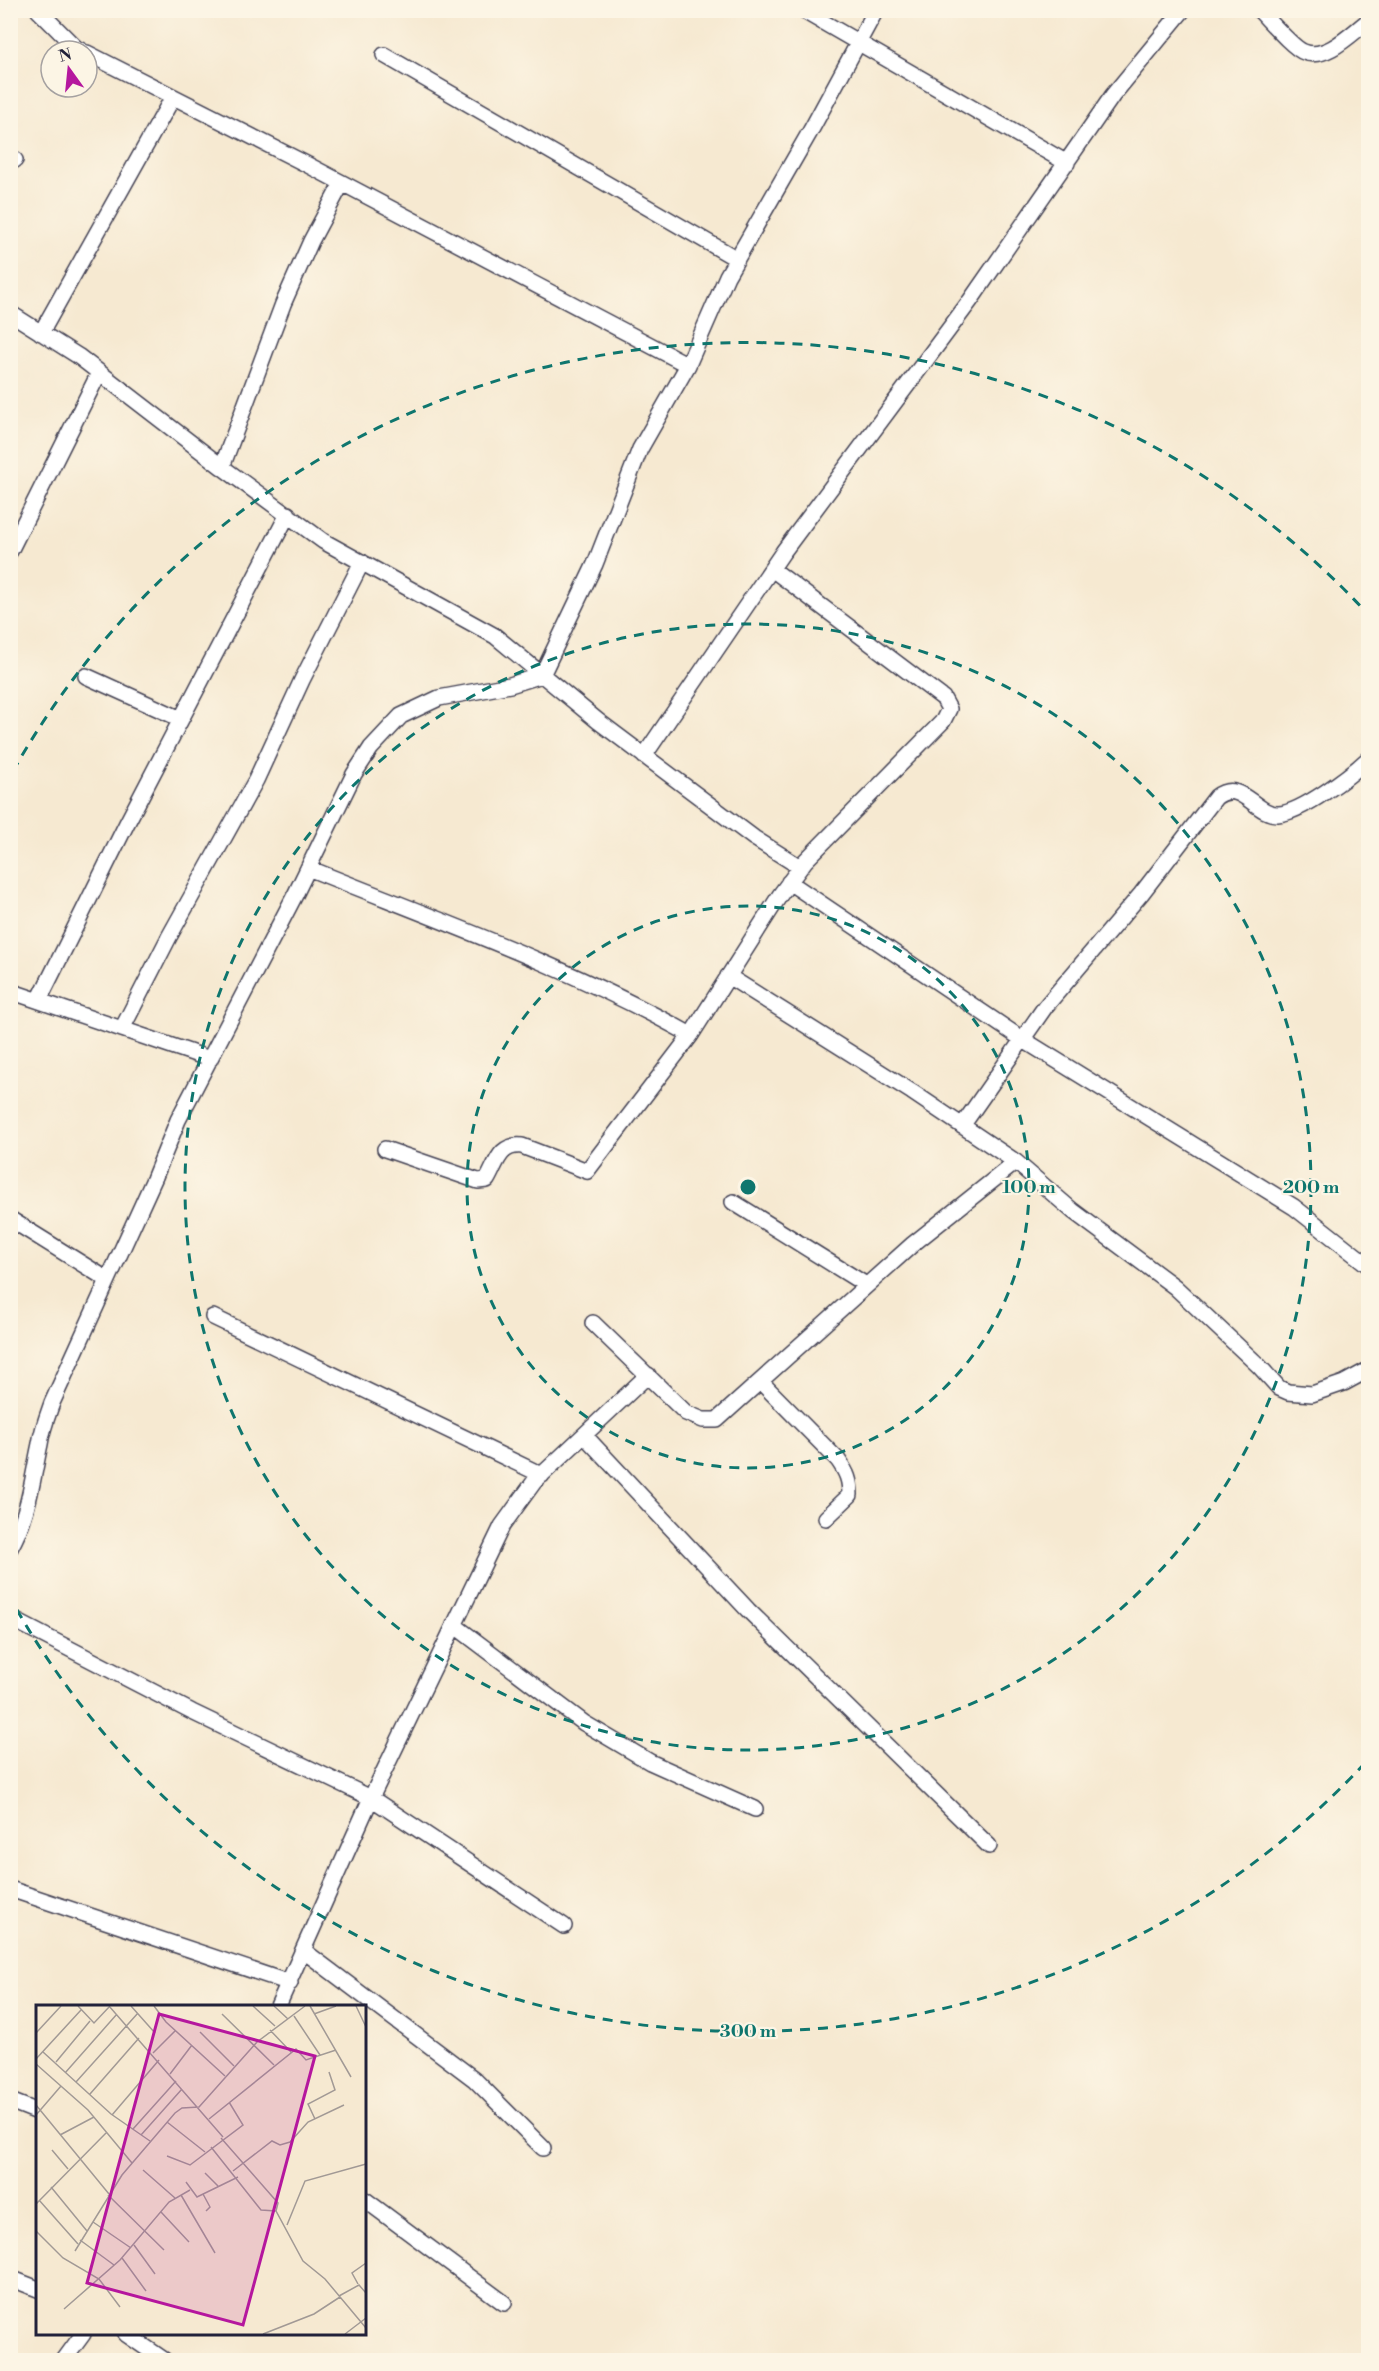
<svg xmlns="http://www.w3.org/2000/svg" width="1379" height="2371" viewBox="0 0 1379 2371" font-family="'Libre Bodoni',serif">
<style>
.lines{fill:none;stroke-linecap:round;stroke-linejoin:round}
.minor-casing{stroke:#424052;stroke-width:18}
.minor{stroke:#fff;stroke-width:15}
.ring{fill:none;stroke:#0f766e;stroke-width:3;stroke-dasharray:10 8}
.inset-road{fill:none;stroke:#a19995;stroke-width:1.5}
.view{fill:#b5179e;fill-opacity:0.15;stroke:#b5179e;stroke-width:3}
.inset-edge{fill:none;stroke:#22223b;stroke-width:3}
.centre{fill:#0f766e;stroke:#fcf5e5;stroke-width:3}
.ring-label{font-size:18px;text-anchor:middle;font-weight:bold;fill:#0f766e;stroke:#fcf5e5;stroke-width:4.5;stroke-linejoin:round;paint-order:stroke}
</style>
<rect width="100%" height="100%" fill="#fcf5e5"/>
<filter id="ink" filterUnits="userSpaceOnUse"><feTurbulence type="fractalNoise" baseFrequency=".0167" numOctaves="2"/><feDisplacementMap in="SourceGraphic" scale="12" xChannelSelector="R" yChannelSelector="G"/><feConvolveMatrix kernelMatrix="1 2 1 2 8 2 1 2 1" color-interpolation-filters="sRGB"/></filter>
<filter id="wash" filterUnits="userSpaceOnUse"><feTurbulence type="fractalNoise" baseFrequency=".008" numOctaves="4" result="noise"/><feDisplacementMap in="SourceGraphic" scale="24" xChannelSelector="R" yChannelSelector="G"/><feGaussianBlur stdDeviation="1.35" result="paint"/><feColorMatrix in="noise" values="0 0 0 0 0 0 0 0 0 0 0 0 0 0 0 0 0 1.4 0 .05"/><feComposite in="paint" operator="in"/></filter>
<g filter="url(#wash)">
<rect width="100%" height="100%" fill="#f6e9d1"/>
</g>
<g filter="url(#ink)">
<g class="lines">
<defs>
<path id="minor" d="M 38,10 L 76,48 L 82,51
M 802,10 L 1067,163
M 1259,10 C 1268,19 1294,49 1304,52 C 1326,61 1352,33 1368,21
M 87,53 L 308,165 L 688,365
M 384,55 L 737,259
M 10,158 L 15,160
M 10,313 L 78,356 L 222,467 L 323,541 L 495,636 L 598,721 L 754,838 L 800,867
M 41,333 L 173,97
M 222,467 L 283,304 L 311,241 L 342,183
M 10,551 L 99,373
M 86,676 L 181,719
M 644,756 L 783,552 L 970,301 L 1113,95 L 1183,10
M 308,868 C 437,920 570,967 691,1035
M 789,882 L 1022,1039 L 1294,1207 L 1368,1265
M 728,976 L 912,1092 L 1016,1162 L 1073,1211 L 1175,1287 L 1259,1366 L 1279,1388 L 1288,1392 L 1312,1394 L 1344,1383 L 1368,1370
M 10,991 L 210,1059
M 39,1000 L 127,823 L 288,514
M 122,1029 L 169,937 L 256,780 L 302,680 L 362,562
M 962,1126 L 1045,1007 L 1141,894 L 1216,797 C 1241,778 1255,815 1278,814 C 1301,813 1351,775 1368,759
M 385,1149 L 478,1181 L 487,1180 C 497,1163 499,1144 522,1146 L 587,1171 L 691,1035 L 780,895 L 805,861 L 943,721 L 949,709 L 943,698 L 772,569
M 733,1202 L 866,1285
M 10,1219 L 108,1280
M 213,1317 L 542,1475
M 593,1323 L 686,1413 L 703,1420 L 717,1420 L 913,1244 L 1016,1162
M 761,1382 L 838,1460 C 847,1473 850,1480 850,1495 L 826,1518
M 584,1435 L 748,1610 L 989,1846
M 10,1548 C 29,1515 32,1480 40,1444 C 42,1430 47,1417 52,1403 L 154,1179 L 178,1120 L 295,895 L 354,774 L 371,748 L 401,716 L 439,698 L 510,685 L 542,675 L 595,564 L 640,449 L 688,365 L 727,276 L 811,130 L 876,10
M 10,1618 L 192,1712 L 371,1798 L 564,1926
M 454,1625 L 584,1723 L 650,1762 L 755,1809
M 10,1889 L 290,1983
M 304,1951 L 474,2079 L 543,2148
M 278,2006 L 371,1798 L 502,1526 L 534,1482 L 648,1375
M 10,2101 L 38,2112
M 364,2199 L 504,2303
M 10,2278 L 38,2289
M 126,2334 L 164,2360
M 64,2360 L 83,2334"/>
</defs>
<use href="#minor" class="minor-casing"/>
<use href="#minor" class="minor"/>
</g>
</g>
<g class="ring">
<circle cx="748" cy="1187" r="281"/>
<circle cx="748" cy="1187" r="563"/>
<path d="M1365 1763A844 844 0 0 1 13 1603M13 771A844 844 0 0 1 1365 611"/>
</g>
<g transform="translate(36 2005)">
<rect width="330" height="330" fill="#f6e9d1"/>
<path class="inset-road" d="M 42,1 L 58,18 L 74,1M 73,1 L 187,132M 95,1 L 119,28M 118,1 L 130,17 L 189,71M 217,1 L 239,21M 238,1 L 252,14M 274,1 L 315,72M 320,1 L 330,22M 186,9 L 238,60M 278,9 L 300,1M 258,11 L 284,50M 234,25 L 255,47M 164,27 L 198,61M 0,28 L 25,1M 7,47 L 75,109 L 114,136M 117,48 L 139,26M 0,54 L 45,5M 20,57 L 54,16M 0,59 L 52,105 L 96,158M 29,68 L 81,9M 134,69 L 156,40M 40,77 L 102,8M 54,89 L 103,33M 0,100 L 73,189M 0,110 L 25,81M 76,110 L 123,55M 173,114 L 260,44 L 270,55 L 300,45M 279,114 L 272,99 L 299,85 L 293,67M 131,117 L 169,147M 97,124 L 140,76M 24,130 L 58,112M 105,130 L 146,84M 185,133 L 242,198 L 240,206M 175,142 L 225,205 L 240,206 L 267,256 L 289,274 L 330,323M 16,145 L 32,164M 131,151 L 154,160 L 207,120 L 193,97M 107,165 L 139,193M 197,166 L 236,136 L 244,140 L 254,137 L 272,117 L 308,100M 169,168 L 182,181M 150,177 L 161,192 L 202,172M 15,182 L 51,226M 167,189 L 174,202 L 170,206M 72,190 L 128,245M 145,190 L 179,248M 3,195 L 42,239M 0,199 L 70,128M 125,207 L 153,237M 57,217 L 95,243M 251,220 L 269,176 L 330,159M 0,226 L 27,253 L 63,274 L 84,302M 44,235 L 78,260M 98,240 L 119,269M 39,246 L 86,170 L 139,108 L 146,103 L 163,102 L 221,37 L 269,1M 86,253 L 110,286M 322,279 L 316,268 L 330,258M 303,291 L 323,280 L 330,288M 28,304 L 84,255 L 133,197 L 154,185M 227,329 L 278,309 L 304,292M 309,329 L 330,313"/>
<path class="view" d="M 123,9 L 279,51 L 207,320 L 51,278 Z"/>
<rect width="330" height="330" class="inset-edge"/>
</g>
<circle cx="748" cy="1187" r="9" class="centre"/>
<g class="ring-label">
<text x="1029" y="1193">100 m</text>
<text x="1311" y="1193">200 m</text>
<text x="748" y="2037">300 m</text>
</g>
<rect width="1379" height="2371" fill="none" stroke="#fcf5e5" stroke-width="36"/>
<g transform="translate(69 69) rotate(345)"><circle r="28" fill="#fcf5e5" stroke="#a5a1a1" stroke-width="1.5"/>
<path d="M0-4.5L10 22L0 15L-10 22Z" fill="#b5179e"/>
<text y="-9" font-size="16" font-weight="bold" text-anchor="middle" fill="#22223b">N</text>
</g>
</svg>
